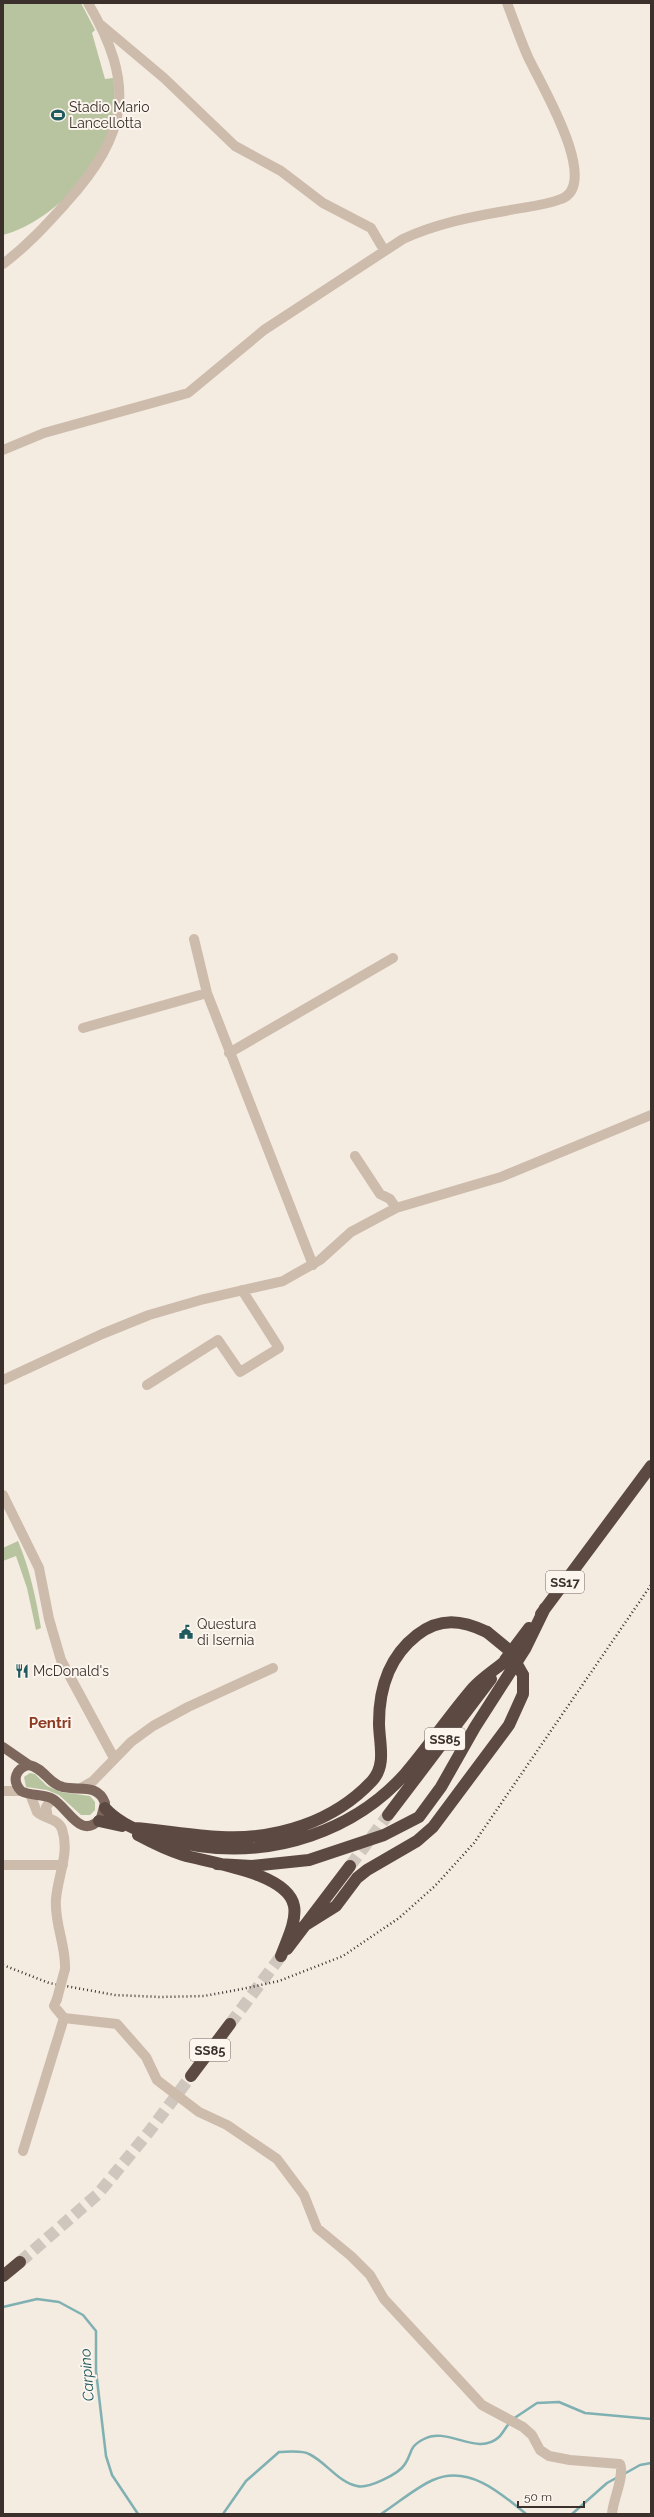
<svg xmlns="http://www.w3.org/2000/svg" width="654" height="2517" viewBox="0 0 654 2517" font-family="Raleway,sans-serif">
<style>
.green{fill:#b8c4a0}
.lines{fill:none;stroke-linecap:round;stroke-linejoin:round}
.stream{stroke:#7fb0b2;stroke-width:2.5}
.highway-tunnel{stroke:#cfc6bd;stroke-width:12;stroke-dasharray:12 6;stroke-linecap:butt}
.minor{stroke:#cdbbac;stroke-width:10}
.major{stroke:#7d675c;stroke-width:10}
.highway{stroke:#5c4a42;stroke-width:12}
.rail{stroke:#3b302b;stroke-width:2.5;stroke-dasharray:1 3;stroke-linecap:butt}
.minor-bridge{stroke:#cdbbac;stroke-width:10}
.highway-bridge{stroke:#5c4a42;stroke-width:12}
.labels{text-anchor:middle;stroke-width:4;stroke-linejoin:round;paint-order:stroke}
.shield{fill:#fbf5ee;stroke:#756b66;stroke-width:1}
.shield-label{font-size:13px;font-weight:bold;fill:#3b302b}
.poi-label{font-size:14px;fill:#3b302b;stroke:#fbf5ee;text-anchor:start}
.neighbourhood-label{font-size:15px;font-weight:bold;fill:#8c3b22;stroke:#fbf5ee}
.water-label{font-size:15px;font-style:italic;fill:#1f5a5e;stroke:#fbf5ee}
</style>
<rect width="100%" height="100%" fill="#f4ebe1"/>
<path class="green" d="M 3,3 L 81,3 L 95,30 L 92,33 L 105,79 L 113,78 C 125,144 64,218 3,235 Z
M 18,1541 C 30,1570 36,1598 41,1628 L 36,1630 L 27,1588 L 16,1556 L 3,1561 L 3,1548 Z
M 30,1773 L 35,1774 L 47,1786 L 61,1792 L 90,1796 L 95,1802 L 95,1810 L 90,1815 L 81,1815 L 59,1795 L 47,1790 L 26,1787 L 24,1777 Z"/>
<g class="lines">
<path class="stream" d="M 3,2307 L 37,2299 L 59,2302 L 83,2315 L 96,2331 L 96,2371 L 106,2456 L 112,2475 L 138,2514
M 513,2419 L 537,2403 L 559,2402 L 585,2413 L 651,2419
M 624,2474 L 640,2465 L 651,2463
M 223,2514 L 246,2481 L 279,2452 C 287,2452 302,2450 309,2454 C 326,2462 338,2482 357,2486 C 368,2489 399,2474 405,2464 C 413,2452 408,2447 424,2439 C 448,2426 477,2457 499,2437 C 503,2433 506,2427 510,2422
M 381,2514 C 398,2503 415,2488 433,2480 C 468,2464 501,2493 526,2514
M 572,2514 L 607,2483 L 618,2477"/>
<path class="highway-tunnel" d="M 350,1866 L 388,1815
M 230,2024 L 281,1956
M 20,2262 L 98,2194 L 148,2133 L 191,2076"/>
<path class="minor" d="M 101,25 L 164,78 L 235,146 L 281,171 L 323,203 L 371,228 L 384,250
M 3,264 C 27,246 46,225 66,203 C 129,133 136,85 88,3
M 3,450 L 44,433 L 188,393 L 264,330 L 403,239 C 435,224 470,217 505,211 C 523,207 544,206 561,199 C 602,184 539,81 528,57 C 520,39 514,21 507,3
M 194,939 L 207,993 L 313,1265
M 83,1028 L 207,993
M 229,1053 L 393,958
M 355,1156 L 380,1194 L 390,1199 L 396,1208
M 3,1380 L 102,1334 L 149,1315 L 204,1299 L 283,1281 L 320,1260 L 351,1232 L 396,1208 L 501,1177 L 651,1115
M 147,1385 L 218,1340 L 240,1372 L 279,1348 L 242,1290
M 3,1495 L 39,1568 L 49,1619 L 61,1660 L 114,1758
M 81,1788 L 93,1781 L 131,1742 L 153,1726 L 188,1707 L 273,1668
M 3,1791 L 21,1791
M 30,1794 L 37,1812 C 44,1819 58,1818 62,1829 C 70,1853 58,1875 56,1899 C 54,1923 66,1945 65,1969
M 48,1818 L 46,1807 L 52,1799
M 3,1865 L 63,1865
M 57,1999 L 54,2006 L 64,2018 L 117,2024 L 146,2057 L 157,2080 L 199,2112 L 227,2125 L 277,2159 L 304,2195 L 317,2228 L 351,2256 L 370,2275 L 384,2299 L 482,2405 L 523,2427 L 532,2435 L 540,2450 L 549,2456 L 570,2460 L 620,2464 C 625,2476 613,2499 612,2514
M 23,2151 L 64,2018"/>
<path class="major" d="M 3,1747 L 29,1765
M 29,1765 C 44,1768 49,1784 63,1787 C 79,1791 98,1783 105,1803 L 101,1818 C 80,1842 68,1806 51,1798 C 42,1794 30,1796 21,1791 C 11,1780 16,1768 29,1765 Z"/>
<path class="highway" d="M 541,1614 L 651,1466
M 505,1660 L 529,1628
M 105,1808 C 127,1832 167,1841 199,1846 C 274,1857 354,1831 405,1774 C 429,1746 449,1716 473,1688 C 481,1679 493,1671 503,1663
M 388,1815 L 491,1679
M 99,1821 L 122,1826
M 134,1828 C 163,1830 192,1836 221,1837 C 276,1840 334,1822 372,1781 C 387,1765 379,1742 379,1723 C 379,1688 390,1656 417,1635 C 440,1617 462,1620 487,1632
M 138,1835 C 153,1843 167,1850 183,1855 C 211,1863 288,1873 294,1906 C 297,1921 286,1942 281,1956
M 217,1864 L 252,1866 L 309,1860 L 384,1835 L 419,1817 L 441,1787 L 475,1727 L 525,1649 L 545,1608
M 304,1926 L 336,1906 L 357,1878 L 367,1870 L 417,1841 L 433,1827 L 509,1725 L 523,1694 L 523,1675
M 287,1949 L 350,1866
M 191,2076 L 230,2024
M 3,2276 L 20,2262"/>
<path class="rail" d="M 3,1965 L 49,1983 L 115,1995 L 160,1997 L 204,1996 L 242,1989 L 279,1981 L 343,1956 L 399,1918 L 435,1886 L 474,1843 L 651,1585"/>
<path class="minor-bridge" d="M 57,1999 L 65,1969"/>
<path class="highway-bridge" d="M 487,1632 L 509,1650 L 523,1675"/>
</g>
<defs>
<symbol id="stadium-bare" viewBox="-9 -9 18 18"><path d="M0-5a6.5 5 0 1 0 0 10a6.5 5 0 1 0 0-10ZM-3.5-1.8h7v3.6h-7Z" fill="#1f5a5e" stroke="#fbf5ee" stroke-width="2.5" paint-order="stroke"/></symbol>
<symbol id="civic-bare" viewBox="-9 -9 18 18"><path d="M-.6-6.5H3V-4.5H.6V-3L4-1V1h2V6H-6V1h2V-1L-.6-3ZM-1.2 2.5V6h2.4V2.5Z" fill="#1f5a5e" stroke="#fbf5ee" stroke-width="2.5" paint-order="stroke"/></symbol>
<symbol id="restaurant-bare" viewBox="-9 -9 18 18"><path d="M-5-6h1v4h1v-4h1v4h1v-4h1v5L-1.5 .5V6h-2V.5L-5-1ZM5-6V6H3V1.5H1.5Q1.5-4 5-6Z" fill="#1f5a5e" stroke="#fbf5ee" stroke-width="2.5" paint-order="stroke"/></symbol>
</defs>
<g fill-rule="evenodd">
<use href="#stadium-bare" x="48" y="105" width="20" height="20"/>
<use href="#civic-bare" x="176" y="1622" width="20" height="20"/>
<use href="#restaurant-bare" x="12" y="1661" width="20" height="20"/>
</g>
<g class="labels">
<g class="shield">
<rect x="546" y="1571" width="38" height="22" rx="3"/>
<rect x="425" y="1728" width="40" height="22" rx="3"/>
<rect x="190" y="2039" width="40" height="22" rx="3"/>
</g>
<g class="shield-label">
<text x="565" y="1587">SS17</text>
<text x="445" y="1744">SS85</text>
<text x="210" y="2055">SS85</text>
</g>
<g class="poi-label">
<text x="69" y="112">Stadio Mario<tspan x="69" dy="16">Lancellotta</tspan></text>
<text x="197" y="1629">Questura<tspan x="197" dy="16">di Isernia</tspan></text>
<text x="33" y="1676">McDonald's</text>
</g>
<g class="neighbourhood-label">
<text x="50" y="1728">Pentri</text>
</g>
<g class="water-label">
<text transform="translate(87 2375) rotate(-94)" y="5">Carpino</text>
</g>
</g>
<rect width="654" height="2517" fill="none" stroke="#3b302b" stroke-width="8"/>
<path d="M518 2501v6h66v-6" fill="none" stroke="#3b302b" stroke-width="2"/>
<text x="524" y="2501" font-size="12" fill="#3b302b" stroke="#fbf5ee" stroke-width="3" paint-order="stroke">50 m</text>
</svg>
